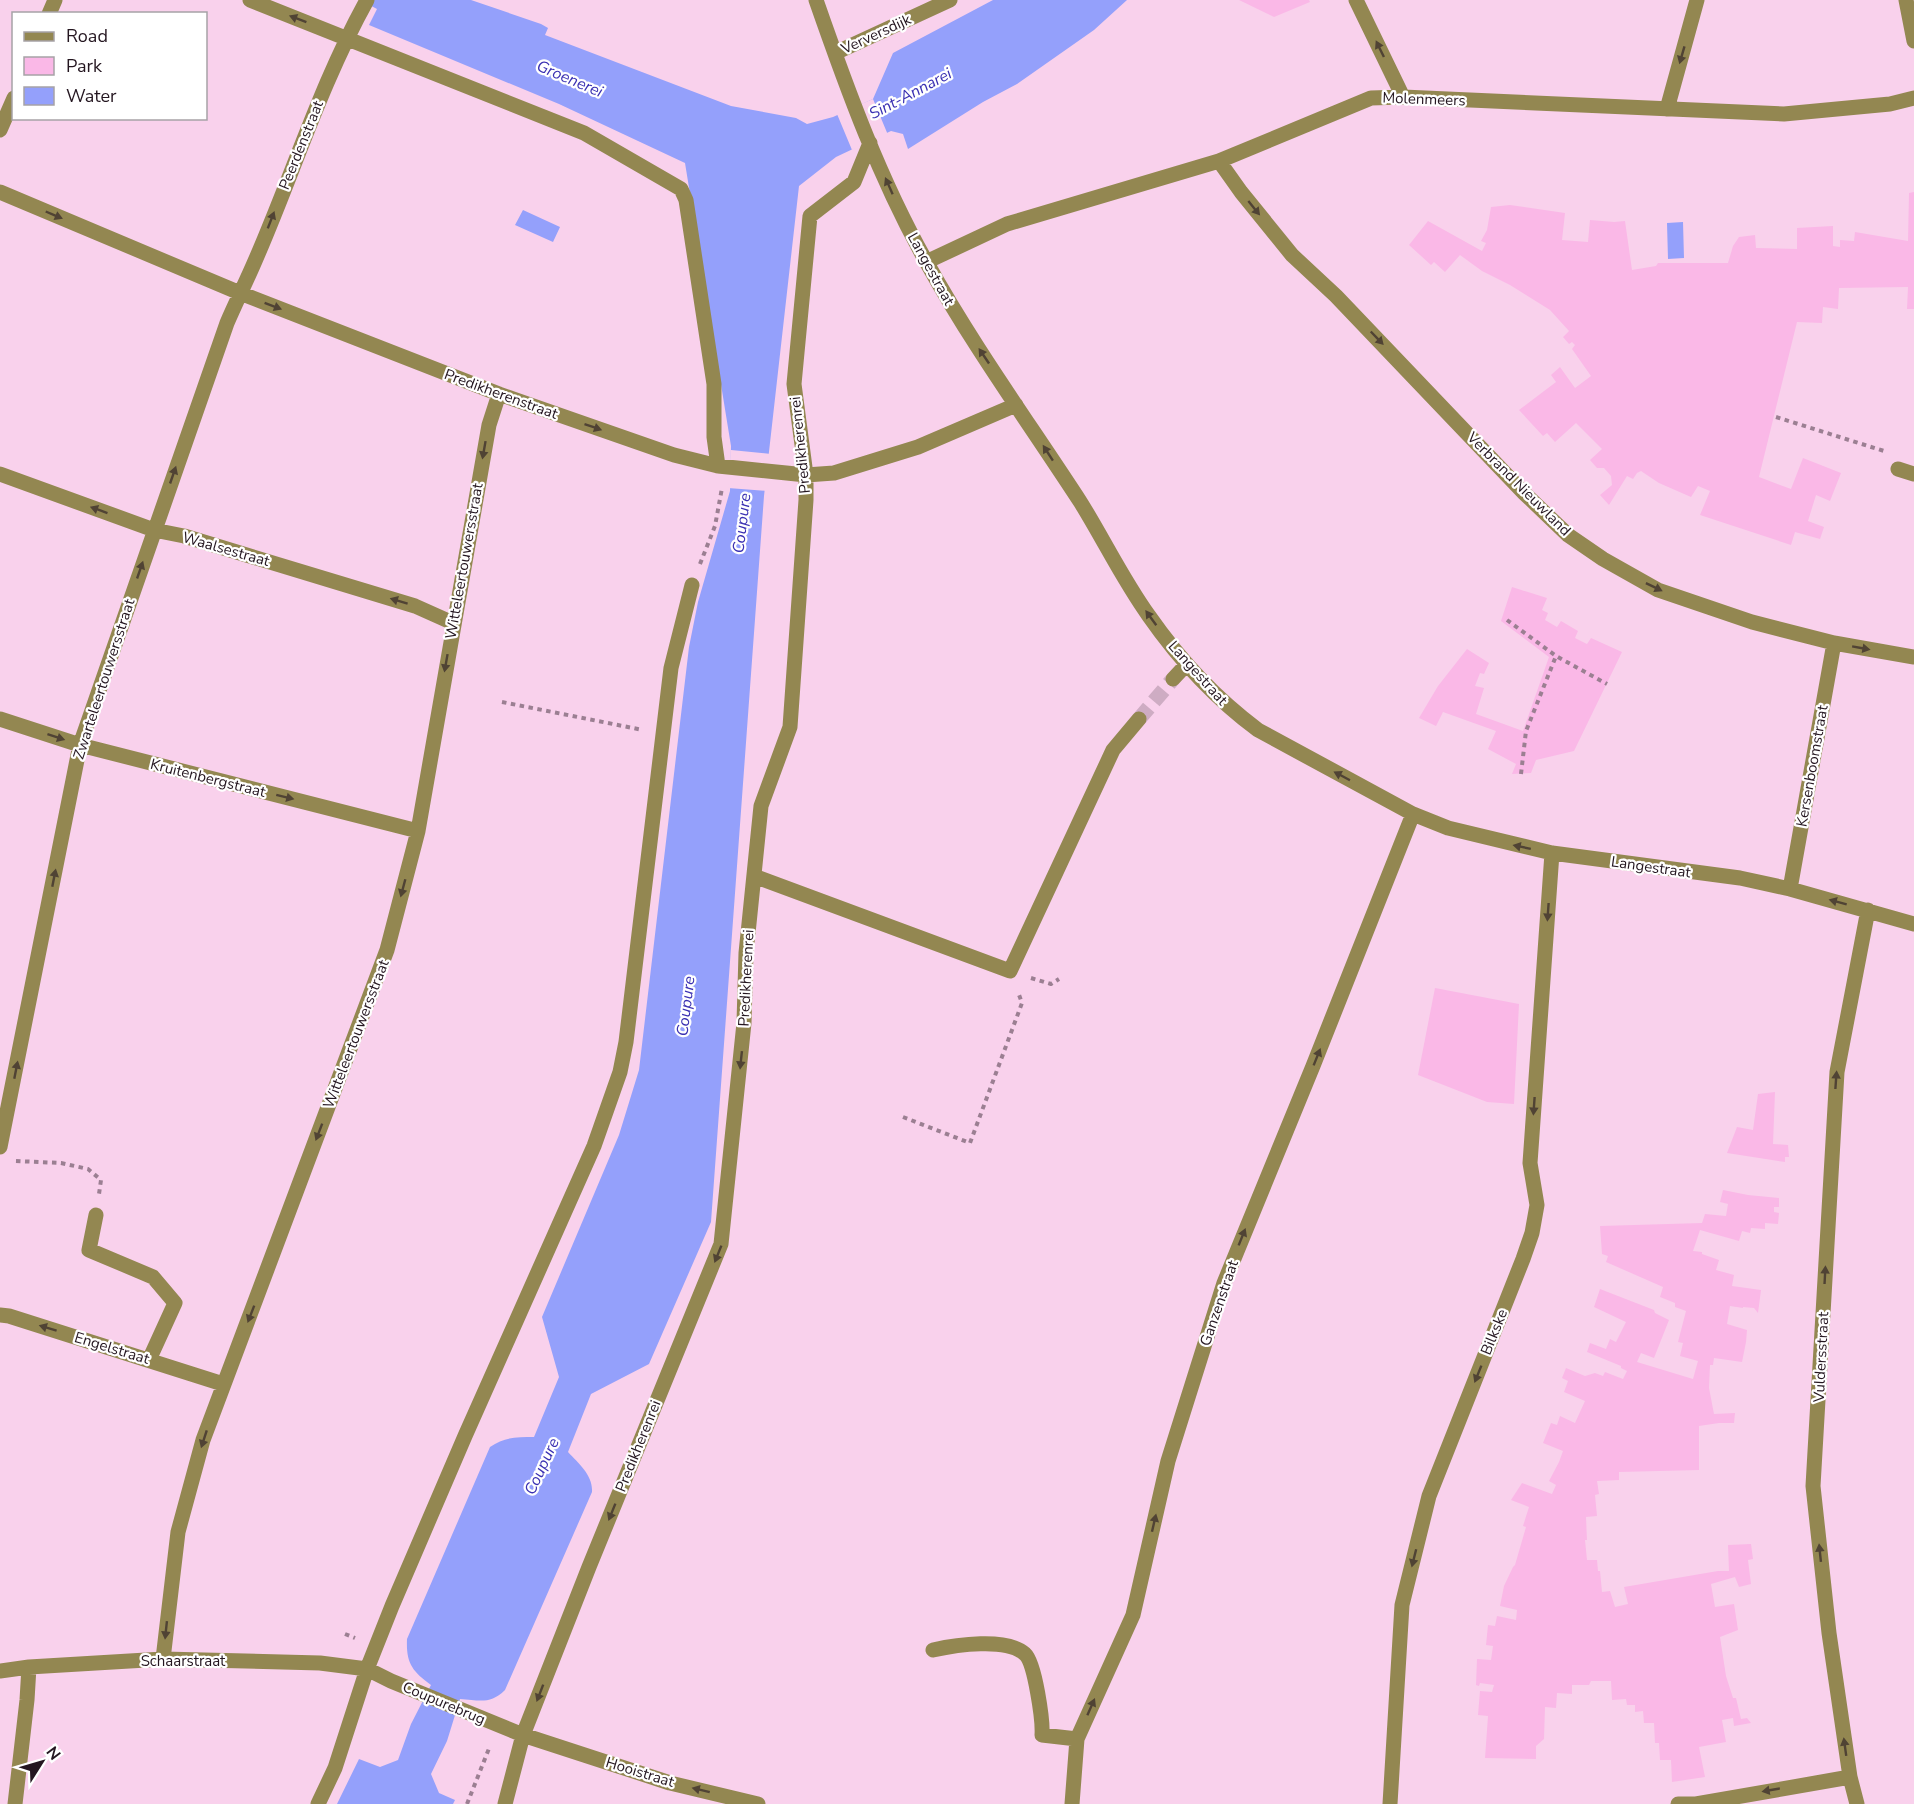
<svg xmlns="http://www.w3.org/2000/svg" width="1914" height="1804" viewBox="0 0 1914 1804" font-family="'Nunito Sans',sans-serif">
<style>
.green{fill:#fab8e7}
.water{fill:#94a0fb}
.pier{fill:#f9d1ec}
.lines{fill:none;stroke-linecap:round;stroke-linejoin:round}
.street-tunnel{stroke:#ceacc3;stroke-width:15;stroke-dasharray:15 8;stroke-linecap:butt}
.path{stroke:#9b7f92;stroke-width:4;stroke-dasharray:4.5 4.5;stroke-linecap:butt}
.street{stroke:#938751;stroke-width:15}
.oneway{fill:#504334}
.labels{text-anchor:middle;stroke-width:4.5;stroke-linejoin:round;paint-order:stroke}
.street-label{font-size:15px;fill:#241620;stroke:#fff}
.water-label{font-size:16px;font-style:italic;fill:#3a30b2;stroke:#fff}
</style>
<rect width="100%" height="100%" fill="#f9d1ec"/>
<path class="green" d="M 1239,0 L 1309,0 L 1310,2 L 1274,17 Z
M 1914,192 L 1914,309 L 1907,309 L 1908,287 L 1839,288 L 1838,309 L 1823,307 L 1822,323 L 1797,322 L 1759,477 L 1791,489 L 1803,458 L 1841,473 L 1830,501 L 1816,495 L 1808,521 L 1824,527 L 1820,539 L 1795,532 L 1791,545 L 1700,515 L 1710,491 L 1698,486 L 1691,497 L 1659,483 L 1641,471 L 1637,473 L 1633,479 L 1627,476 L 1609,505 L 1600,495 L 1612,485 L 1611,476 L 1604,468 L 1597,468 L 1590,460 L 1602,449 L 1576,423 L 1555,442 L 1547,433 L 1543,436 L 1519,410 L 1556,382 L 1551,375 L 1560,367 L 1575,388 L 1591,376 L 1572,349 L 1575,345 L 1572,342 L 1569,344 L 1563,337 L 1569,331 L 1550,310 L 1510,285 L 1482,271 L 1460,255 L 1445,272 L 1434,262 L 1431,265 L 1409,245 L 1428,221 L 1482,251 L 1486,243 L 1481,241 L 1487,230 L 1491,207 L 1510,205 L 1565,213 L 1562,240 L 1588,242 L 1590,220 L 1614,222 L 1625,221 L 1632,270 L 1656,266 L 1658,263 L 1728,263 L 1733,246 L 1739,237 L 1755,235 L 1756,248 L 1797,249 L 1797,228 L 1833,226 L 1833,246 L 1840,247 L 1840,240 L 1854,241 L 1855,232 L 1908,241 L 1909,193 Z
M 1512,587 L 1547,598 L 1542,610 L 1548,613 L 1545,620 L 1557,627 L 1561,621 L 1578,631 L 1575,638 L 1587,644 L 1591,638 L 1622,652 L 1574,751 L 1536,760 L 1531,773 L 1512,774 L 1516,764 L 1488,749 L 1496,731 L 1443,712 L 1436,726 L 1419,718 L 1438,686 L 1467,649 L 1489,663 L 1484,674 L 1480,673 L 1475,686 L 1484,688 L 1476,714 L 1523,731 L 1549,657 L 1501,621 Z
M 1435,988 L 1519,1004 L 1514,1104 L 1487,1102 L 1418,1075 Z
M 1775,1092 L 1773,1144 L 1788,1145 L 1789,1157 L 1785,1157 L 1785,1162 L 1727,1153 L 1737,1127 L 1753,1130 L 1758,1094 Z
M 1723,1190 L 1748,1195 L 1779,1198 L 1779,1207 L 1774,1207 L 1774,1212 L 1779,1213 L 1778,1224 L 1765,1223 L 1765,1229 L 1751,1228 L 1750,1233 L 1742,1231 L 1739,1241 L 1700,1230 L 1693,1251 L 1702,1252 L 1702,1254 L 1719,1260 L 1716,1270 L 1734,1275 L 1732,1286 L 1761,1290 L 1758,1313 L 1754,1308 L 1743,1307 L 1743,1308 L 1730,1306 L 1727,1324 L 1747,1330 L 1746,1342 L 1742,1362 L 1714,1358 L 1713,1365 L 1710,1365 L 1709,1388 L 1714,1414 L 1735,1413 L 1734,1423 L 1719,1423 L 1699,1426 L 1699,1470 L 1619,1472 L 1619,1480 L 1597,1481 L 1599,1494 L 1595,1495 L 1597,1516 L 1586,1517 L 1587,1540 L 1585,1540 L 1587,1560 L 1597,1560 L 1598,1571 L 1600,1571 L 1602,1592 L 1610,1591 L 1615,1607 L 1628,1604 L 1624,1587 L 1718,1571 L 1729,1571 L 1728,1545 L 1751,1544 L 1753,1559 L 1748,1560 L 1751,1584 L 1739,1587 L 1735,1577 L 1711,1584 L 1715,1607 L 1734,1604 L 1738,1630 L 1720,1637 L 1726,1676 L 1733,1698 L 1736,1698 L 1741,1719 L 1747,1718 L 1751,1723 L 1734,1726 L 1733,1718 L 1722,1720 L 1726,1742 L 1699,1747 L 1705,1777 L 1672,1782 L 1671,1760 L 1660,1760 L 1659,1743 L 1655,1743 L 1654,1723 L 1644,1723 L 1643,1711 L 1635,1712 L 1635,1705 L 1627,1705 L 1626,1699 L 1612,1700 L 1611,1681 L 1591,1681 L 1589,1685 L 1572,1685 L 1572,1694 L 1557,1693 L 1556,1708 L 1545,1707 L 1544,1739 L 1536,1746 L 1536,1759 L 1485,1758 L 1488,1716 L 1478,1715 L 1480,1691 L 1492,1692 L 1494,1685 L 1480,1683 L 1479,1686 L 1476,1685 L 1477,1659 L 1491,1660 L 1493,1646 L 1486,1645 L 1488,1625 L 1495,1626 L 1497,1616 L 1516,1620 L 1517,1610 L 1500,1606 L 1504,1586 L 1513,1567 L 1515,1565 L 1526,1527 L 1523,1526 L 1529,1507 L 1511,1500 L 1522,1483 L 1552,1494 L 1556,1485 L 1549,1481 L 1559,1462 L 1563,1451 L 1543,1443 L 1551,1423 L 1557,1425 L 1560,1416 L 1575,1423 L 1585,1401 L 1564,1392 L 1568,1381 L 1562,1378 L 1566,1368 L 1585,1376 L 1595,1373 L 1603,1376 L 1605,1372 L 1623,1379 L 1627,1371 L 1621,1368 L 1621,1366 L 1587,1352 L 1590,1343 L 1606,1349 L 1610,1339 L 1616,1342 L 1626,1322 L 1594,1307 L 1600,1289 L 1654,1310 L 1655,1313 L 1669,1320 L 1654,1358 L 1641,1353 L 1637,1362 L 1693,1379 L 1698,1361 L 1680,1356 L 1683,1343 L 1678,1342 L 1686,1311 L 1675,1307 L 1675,1303 L 1660,1297 L 1663,1287 L 1606,1262 L 1608,1256 L 1602,1254 L 1600,1226 L 1702,1223 L 1705,1214 L 1726,1216 L 1728,1204 L 1720,1202 Z"/>
<path class="water" d="M 360,0 L 471,0 L 541,24 L 548,28 L 545,35 L 731,106 L 796,118 L 807,124 L 833,117 L 873,99 L 893,53 L 993,0 L 1127,0 L 1094,30 L 1017,84 L 983,102 L 908,149 L 903,134 L 891,131 L 836,157 L 799,186 L 764,496 L 711,1222 L 649,1364 L 591,1394 L 568,1452 C 579,1464 593,1475 592,1492 L 505,1690 C 490,1705 479,1700 460,1699 L 447,1741 L 431,1774 L 439,1793 L 455,1800 L 453,1804 L 337,1804 L 359,1759 L 380,1767 L 398,1760 L 411,1724 L 431,1685 C 412,1671 406,1663 407,1639 L 490,1447 C 504,1437 517,1437 534,1437 L 559,1377 L 542,1317 L 619,1135 L 639,1070 L 689,647 L 698,602 L 730,491 L 731,446 L 685,163 L 559,104 L 369,25 L 377,9 Z
M 523,210 L 560,227 L 553,242 L 515,225 Z
M 1683,222 L 1684,258 L 1668,259 L 1667,223 Z"/>
<path class="pier" d="M 873,99 L 888,135 L 852,150 L 837,114 Z
M 731,450 L 771,454 L 767,491 L 728,488 Z"/>
<g class="lines">
<path class="street-tunnel" d="M 1139,719 L 1173,679"/>
<path class="path" d="M 1776,417 L 1884,451
M 700,564 L 715,526 L 722,488
M 1507,620 L 1556,656 L 1607,684
M 502,702 L 643,730
M 1521,774 L 1526,731 L 1556,656
M 1031,978 L 1051,984 L 1059,979
M 903,1117 L 970,1143 L 1022,1003 L 1018,992
M 16,1161 L 61,1163 L 88,1169 L 101,1180 L 99,1194
M 345,1634 L 355,1638
M 467,1804 L 490,1746"/>
<path class="street" d="M 250,0 L 584,133 L 681,189 L 686,200 L 714,384 L 714,437 L 718,466
M 816,0 C 847,89 880,180 927,263 C 973,346 1029,423 1081,503 C 1104,540 1123,580 1149,616 C 1179,659 1215,698 1258,730 L 1413,814 L 1448,828 L 1552,853 L 1740,878 L 1790,889 L 1914,924
M 1356,0 L 1403,97
M 1906,0 L 1914,41
M 49,14 L 55,0
M 835,53 L 950,0
M 1667,109 L 1697,0
M 0,130 L 14,98
M 1219,161 L 1241,192 L 1292,255 L 1336,296 L 1524,493 L 1568,535 L 1603,559 L 1658,590 L 1752,622 L 1834,643 L 1914,657
M 0,192 L 240,293 L 499,394 L 674,455 L 718,466 L 806,475 L 834,473 L 918,447 L 1016,405
M 926,262 L 1007,224 L 1219,161 L 1371,98 L 1403,97 L 1784,114 L 1890,104 L 1914,98
M 1898,469 L 1914,474
M 0,474 L 154,530 L 184,536 L 415,606 L 453,623
M 1173,679 L 1187,664
M 0,719 L 80,745 L 418,831
M 754,876 L 1010,971 L 1113,750 L 1139,719
M 1790,889 L 1834,643
M 0,1147 L 80,745 L 227,323 C 236,302 246,282 255,261 C 293,174 321,83 367,0
M 96,1215 L 89,1250 L 153,1277 L 175,1303 L 149,1360
M 0,1315 L 9,1316 L 223,1384
M 933,1650 C 955,1645 1007,1637 1025,1654 C 1035,1663 1043,1721 1042,1735 L 1077,1739
M 163,1659 L 178,1532 L 203,1440 L 387,950 L 418,831 L 489,425 L 499,394
M 0,1671 L 29,1667 L 163,1659 L 320,1663 L 367,1669 L 391,1681 L 523,1735 L 670,1783 L 758,1804
M 15,1804 L 27,1700 L 29,1667
M 318,1804 L 335,1768 L 367,1669 L 392,1606 L 465,1436 L 594,1146 L 620,1072 L 626,1042 L 671,668 L 692,585
M 505,1804 L 523,1735 L 589,1567 L 721,1244 L 744,1023 L 746,953 L 761,806 L 790,727 L 806,500 L 806,475 L 794,384 L 810,216 L 854,182 L 870,143
M 1072,1804 L 1077,1739 L 1133,1615 L 1168,1461 L 1224,1283 L 1313,1066 L 1413,814
M 1390,1804 L 1402,1605 L 1429,1496 L 1523,1259 L 1532,1233 L 1537,1205 L 1530,1163 L 1552,853
M 1678,1804 L 1696,1804 L 1850,1777
M 1857,1804 L 1850,1777 L 1829,1633 L 1813,1486 L 1837,1072 L 1868,910"/>
</g>
<defs><path id="oneway-solid" d="M-6-.8H1V-3.2L6.5 0L1 3.2V.8H-6Z" transform="scale(1.5)"/></defs>
<g class="oneway">
<use href="#oneway-solid" transform="translate(298 19) rotate(-159)"/>
<use href="#oneway-solid" transform="translate(1380 49) rotate(-116)"/>
<use href="#oneway-solid" transform="translate(1682 55) rotate(106)"/>
<use href="#oneway-solid" transform="translate(889 186) rotate(-114)"/>
<use href="#oneway-solid" transform="translate(1254 208) rotate(51)"/>
<use href="#oneway-solid" transform="translate(54 215) rotate(23)"/>
<use href="#oneway-solid" transform="translate(271 220) rotate(-69)"/>
<use href="#oneway-solid" transform="translate(273 306) rotate(21)"/>
<use href="#oneway-solid" transform="translate(1377 338) rotate(46)"/>
<use href="#oneway-solid" transform="translate(984 356) rotate(-124)"/>
<use href="#oneway-solid" transform="translate(593 427) rotate(19)"/>
<use href="#oneway-solid" transform="translate(484 450) rotate(100)"/>
<use href="#oneway-solid" transform="translate(1048 453) rotate(-123)"/>
<use href="#oneway-solid" transform="translate(173 475) rotate(-71)"/>
<use href="#oneway-solid" transform="translate(99 510) rotate(-160)"/>
<use href="#oneway-solid" transform="translate(140 570) rotate(-71)"/>
<use href="#oneway-solid" transform="translate(1654 587) rotate(26)"/>
<use href="#oneway-solid" transform="translate(399 601) rotate(-163)"/>
<use href="#oneway-solid" transform="translate(1151 618) rotate(-126)"/>
<use href="#oneway-solid" transform="translate(1861 648) rotate(10)"/>
<use href="#oneway-solid" transform="translate(446 663) rotate(100)"/>
<use href="#oneway-solid" transform="translate(56 737) rotate(18)"/>
<use href="#oneway-solid" transform="translate(1342 776) rotate(-152)"/>
<use href="#oneway-solid" transform="translate(285 797) rotate(14)"/>
<use href="#oneway-solid" transform="translate(1522 847) rotate(-168)"/>
<use href="#oneway-solid" transform="translate(54 878) rotate(-79)"/>
<use href="#oneway-solid" transform="translate(403 888) rotate(105)"/>
<use href="#oneway-solid" transform="translate(1838 902) rotate(-165)"/>
<use href="#oneway-solid" transform="translate(1548 912) rotate(94)"/>
<use href="#oneway-solid" transform="translate(1317 1057) rotate(-68)"/>
<use href="#oneway-solid" transform="translate(741 1060) rotate(96)"/>
<use href="#oneway-solid" transform="translate(16 1070) rotate(-79)"/>
<use href="#oneway-solid" transform="translate(1836 1080) rotate(-86)"/>
<use href="#oneway-solid" transform="translate(1534 1106) rotate(94)"/>
<use href="#oneway-solid" transform="translate(319 1132) rotate(111)"/>
<use href="#oneway-solid" transform="translate(1242 1237) rotate(-68)"/>
<use href="#oneway-solid" transform="translate(718 1254) rotate(112)"/>
<use href="#oneway-solid" transform="translate(1825 1275) rotate(-87)"/>
<use href="#oneway-solid" transform="translate(251 1314) rotate(111)"/>
<use href="#oneway-solid" transform="translate(48 1328) rotate(-163)"/>
<use href="#oneway-solid" transform="translate(1478 1374) rotate(112)"/>
<use href="#oneway-solid" transform="translate(204 1439) rotate(108)"/>
<use href="#oneway-solid" transform="translate(612 1512) rotate(112)"/>
<use href="#oneway-solid" transform="translate(1154 1523) rotate(-77)"/>
<use href="#oneway-solid" transform="translate(1820 1553) rotate(-96)"/>
<use href="#oneway-solid" transform="translate(1414 1558) rotate(104)"/>
<use href="#oneway-solid" transform="translate(166 1630) rotate(96)"/>
<use href="#oneway-solid" transform="translate(540 1693) rotate(111)"/>
<use href="#oneway-solid" transform="translate(1091 1707) rotate(-66)"/>
<use href="#oneway-solid" transform="translate(1845 1747) rotate(-98)"/>
<use href="#oneway-solid" transform="translate(701 1790) rotate(-166)"/>
<use href="#oneway-solid" transform="translate(1771 1790) rotate(170)"/>
</g>
<g class="labels">
<g class="street-label">
<text transform="translate(876 34) rotate(-25)" y="5">Verversdijk</text>
<text transform="translate(1424 99) rotate(2)" y="5">Molenmeers</text>
<text transform="translate(301 145) rotate(-68)" y="5">Peerdenstraat</text>
<text transform="translate(931 269) rotate(61)" y="5">Langestraat</text>
<text transform="translate(501 394) rotate(20)" y="5">Predikherenstraat</text>
<text transform="translate(800 445) rotate(-96)" y="5">Predikherenrei</text>
<text transform="translate(1519 484) rotate(45)" y="5">Verbrand Nieuwland</text>
<text transform="translate(226 549) rotate(16)" y="5">Waalsestraat</text>
<text transform="translate(464 561) rotate(-80)" y="5">Witteleertouwersstraat</text>
<text transform="translate(1198 673) rotate(48)" y="5">Langestraat</text>
<text transform="translate(104 679) rotate(-72)" y="5">Zwarteleertouwersstraat</text>
<text transform="translate(1812 766) rotate(-80)" y="5">Kersenboomstraat</text>
<text transform="translate(208 778) rotate(14)" y="5">Kruitenbergstraat</text>
<text transform="translate(1651 867) rotate(8)" y="5">Langestraat</text>
<text transform="translate(746 978) rotate(-87)" y="5">Predikherenrei</text>
<text transform="translate(356 1034) rotate(-69)" y="5">Witteleertouwersstraat</text>
<text transform="translate(1219 1303) rotate(-71)" y="5">Ganzenstraat</text>
<text transform="translate(1494 1332) rotate(-68)" y="5">Bilkske</text>
<text transform="translate(112 1348) rotate(17)" y="5">Engelstraat</text>
<text transform="translate(1821 1357) rotate(-87)" y="5">Vuldersstraat</text>
<text transform="translate(638 1446) rotate(-68)" y="5">Predikherenrei</text>
<text x="183" y="1666">Schaarstraat</text>
<text transform="translate(444 1703) rotate(23)" y="5">Coupurebrug</text>
<text transform="translate(640 1772) rotate(17)" y="5">Hooistraat</text>
</g>
<g class="water-label">
<text transform="translate(570 78) rotate(23)" y="6">Groenerei</text>
<text transform="translate(910 93) rotate(-28)" y="6">Sint-Annarei</text>
<text transform="translate(741 523) rotate(-83)" y="6">Coupure</text>
<text transform="translate(685 1006) rotate(-83)" y="6">Coupure</text>
<text transform="translate(541 1466) rotate(-65)" y="6">Coupure</text>
</g>
</g>
<rect x="12" y="12" width="195" height="108" fill="#ffffff" stroke="#a7a2a6" stroke-width="1.5"/>
<rect x="24" y="32" width="30" height="9" fill="#938751" stroke="#a7a2a6" stroke-width="1.5"/>
<text x="66" y="42" font-size="18" fill="#241620">Road</text>
<rect x="24" y="57" width="30" height="18" fill="#fab8e7" stroke="#a7a2a6" stroke-width="1.5"/>
<text x="66" y="72" font-size="18" fill="#241620">Park</text>
<rect x="24" y="87" width="30" height="18" fill="#94a0fb" stroke="#a7a2a6" stroke-width="1.5"/>
<text x="66" y="102" font-size="18" fill="#241620">Water</text>
<g transform="translate(42 1762) rotate(53)" stroke="#ffffff" stroke-width="4.5" paint-order="stroke">
<path d="M0-4.5L10 22L0 15L-10 22Z" fill="#241620"/>
<text y="-9" font-size="16" font-weight="bold" text-anchor="middle" fill="#241620">N</text>
</g>
</svg>
